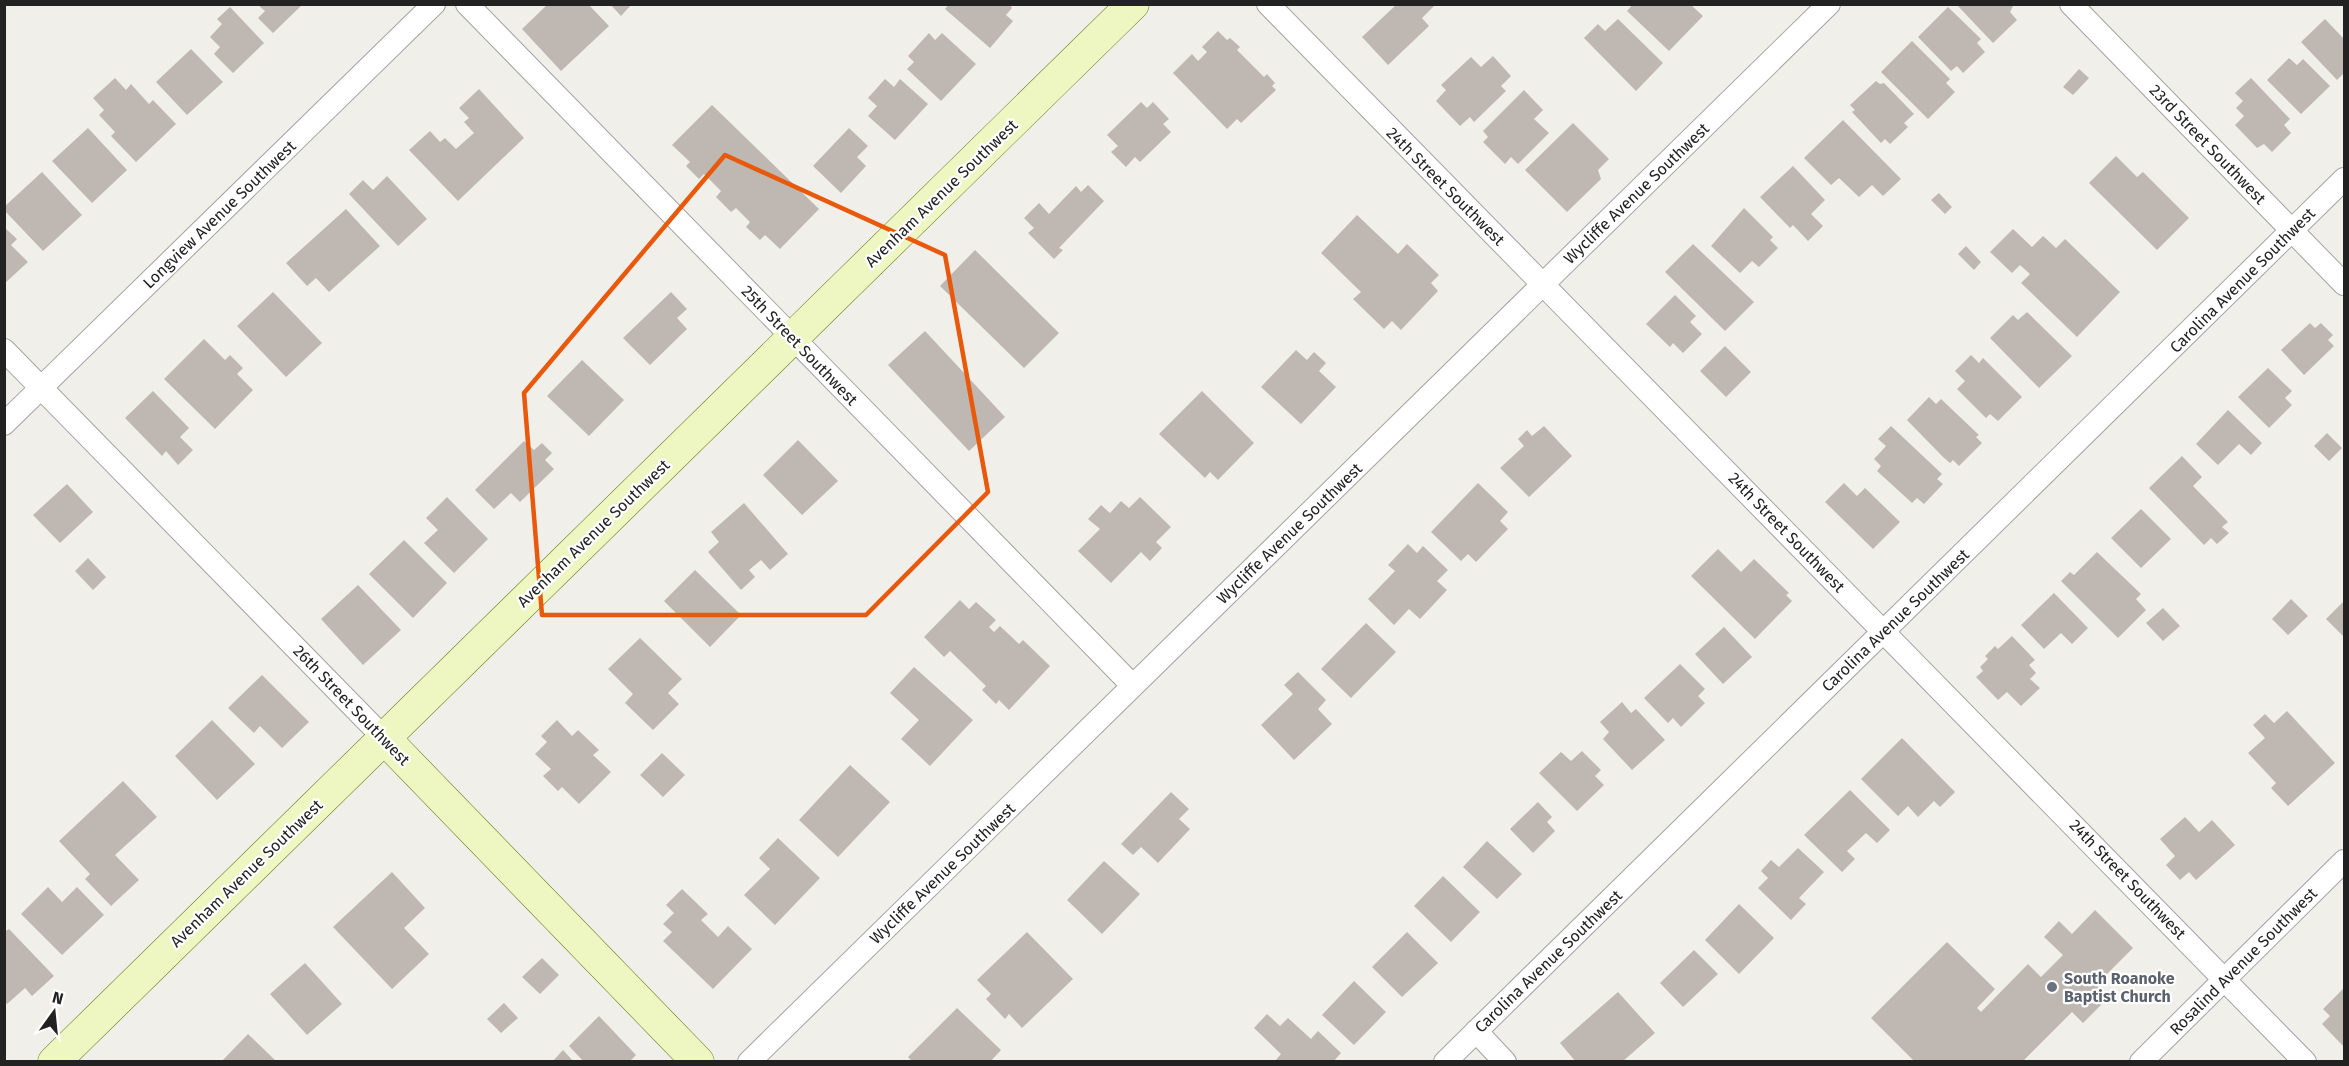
<svg xmlns="http://www.w3.org/2000/svg" width="2349" height="1066" viewBox="0 0 2349 1066" font-family="'Fira Sans',sans-serif">
<style>
.building{fill:#bfb8b2}
.lines{fill:none;stroke-linecap:round;stroke-linejoin:round}
.street-casing{stroke:#a3a3a3;stroke-width:24}
.secondary-casing{stroke:#5f740d;stroke-width:33}
.street{stroke:#fff;stroke-width:22}
.secondary{stroke:#eef6c2;stroke-width:32}
.marked{fill:none;stroke:#e8590c;stroke-width:4.5;stroke-linejoin:round}
.worship-dot{fill:#6b7280;stroke:#fff;stroke-width:2}
.labels{text-anchor:middle;stroke-width:4.5;stroke-linejoin:round;paint-order:stroke}
.street-label{font-size:16px;fill:#222;stroke:#fff}
.worship-label{font-size:16px;font-weight:bold;fill:#5b616d;stroke:#fff;text-anchor:start}
</style>
<rect width="100%" height="100%" fill="#f1efe9"/>
<path class="building" d="M 548,4 L 588,4 L 609,26 L 561,71 L 522,29 Z
M 610,4 L 632,4 L 621,16 Z
M 949,4 L 1009,4 L 1012,8 L 1006,15 L 1013,21 L 990,48 L 945,9 Z
M 1397,4 L 1436,4 L 1422,18 L 1429,26 L 1388,65 L 1362,37 Z
M 1633,4 L 1690,4 L 1703,16 L 1669,51 L 1627,11 Z
M 1956,4 L 2014,4 L 2010,12 L 2017,20 L 1993,43 Z
M 258,5 L 302,5 L 273,33 L 258,18 L 265,11 Z
M 230,7 L 264,43 L 233,73 L 214,54 L 220,47 L 210,37 L 222,24 L 217,19 Z
M 1948,7 L 1981,39 L 1977,43 L 1985,52 L 1963,73 L 1957,66 L 1951,71 L 1918,37 Z
M 1618,19 L 1663,63 L 1636,91 L 1584,38 L 1598,24 L 1605,31 Z
M 2325,19 L 2344,39 L 2344,73 L 2337,80 L 2301,42 Z
M 1218,31 L 1227,40 L 1230,38 L 1240,47 L 1237,50 L 1264,77 L 1267,74 L 1275,83 L 1272,86 L 1276,90 L 1241,123 L 1237,119 L 1227,129 L 1173,73 L 1192,54 L 1198,61 L 1207,52 L 1202,47 Z
M 929,33 L 935,40 L 942,33 L 976,64 L 941,101 L 907,69 L 914,62 L 908,56 Z
M 1912,41 L 1950,79 L 1946,83 L 1955,92 L 1928,119 L 1881,72 Z
M 191,49 L 223,82 L 187,115 L 156,82 Z
M 1493,56 L 1511,76 L 1501,86 L 1506,91 L 1474,122 L 1470,117 L 1460,126 L 1436,101 L 1446,90 L 1441,85 L 1471,57 L 1481,67 Z
M 2289,58 L 2297,65 L 2303,59 L 2330,86 L 2301,114 L 2267,80 Z
M 2079,69 L 2089,78 L 2073,95 L 2063,87 Z
M 115,78 L 126,90 L 131,84 L 149,104 L 153,100 L 176,124 L 136,162 L 111,136 L 115,132 L 99,115 L 104,110 L 93,98 Z
M 2251,78 L 2290,119 L 2284,125 L 2291,133 L 2272,152 L 2264,144 L 2257,148 L 2235,125 L 2244,116 L 2236,108 L 2243,101 L 2235,93 Z
M 885,79 L 894,87 L 900,79 L 928,104 L 895,140 L 868,116 L 877,106 L 868,98 Z
M 1876,81 L 1880,84 L 1884,83 L 1914,114 L 1904,123 L 1908,127 L 1890,144 L 1885,139 L 1881,143 L 1852,112 L 1855,110 L 1850,105 Z
M 479,89 L 524,138 L 458,201 L 409,150 L 430,131 L 440,142 L 445,138 L 456,149 L 474,133 L 464,122 L 469,118 L 459,108 Z
M 1524,90 L 1543,110 L 1534,119 L 1549,133 L 1518,164 L 1511,157 L 1505,164 L 1483,142 L 1488,137 L 1483,131 Z
M 1141,102 L 1147,108 L 1153,102 L 1169,119 L 1163,124 L 1171,132 L 1140,162 L 1135,157 L 1126,167 L 1111,152 L 1118,146 L 1107,135 Z
M 712,105 L 819,209 L 780,249 L 765,235 L 760,240 L 746,227 L 750,222 L 736,208 L 731,212 L 716,197 L 721,191 L 704,174 L 699,179 L 686,166 L 690,162 L 672,145 Z
M 1843,120 L 1901,179 L 1883,196 L 1872,185 L 1859,197 L 1839,178 L 1831,185 L 1804,158 Z
M 1573,123 L 1609,159 L 1598,170 L 1601,179 L 1567,212 L 1525,170 Z
M 88,128 L 127,170 L 92,203 L 52,161 Z
M 849,128 L 868,146 L 857,157 L 866,166 L 841,193 L 813,166 Z
M 2116,156 L 2137,177 L 2143,172 L 2189,218 L 2157,250 L 2089,183 Z
M 1793,166 L 1825,200 L 1811,214 L 1823,226 L 1808,241 L 1793,225 L 1790,228 L 1760,197 Z
M 42,172 L 82,215 L 43,251 L 4,210 L 4,207 Z
M 387,176 L 427,219 L 398,246 L 349,194 L 363,180 L 373,190 Z
M 1088,185 L 1104,201 L 1059,248 L 1063,250 L 1054,259 L 1028,233 L 1034,228 L 1024,218 L 1039,203 L 1049,214 L 1076,186 L 1081,192 Z
M 1939,193 L 1952,207 L 1945,214 L 1931,200 Z
M 1744,208 L 1773,237 L 1770,240 L 1778,248 L 1759,267 L 1752,261 L 1740,273 L 1711,246 Z
M 346,209 L 380,246 L 329,292 L 316,278 L 307,286 L 286,263 Z
M 1357,215 L 1398,254 L 1407,244 L 1439,275 L 1431,283 L 1438,291 L 1401,330 L 1392,321 L 1384,329 L 1353,299 L 1361,292 L 1321,253 Z
M 4,227 L 17,239 L 11,245 L 28,262 L 4,284 Z
M 2013,229 L 2032,247 L 2043,236 L 2056,248 L 2065,239 L 2120,292 L 2077,337 L 2021,283 L 2030,274 L 2020,265 L 2012,273 L 1990,252 Z
M 1693,244 L 1754,302 L 1725,331 L 1665,272 Z
M 1966,246 L 1981,262 L 1974,270 L 1958,254 Z
M 975,250 L 1059,333 L 1024,368 L 940,286 Z
M 273,292 L 322,343 L 286,377 L 237,326 Z
M 671,292 L 687,309 L 677,318 L 687,329 L 650,365 L 623,338 Z
M 1675,295 L 1696,316 L 1690,322 L 1702,334 L 1683,353 L 1673,343 L 1670,347 L 1646,324 Z
M 2027,312 L 2072,356 L 2039,388 L 1990,338 L 2013,315 L 2018,320 Z
M 2310,323 L 2315,328 L 2321,323 L 2333,335 L 2328,340 L 2334,346 L 2304,375 L 2281,350 Z
M 925,331 L 1005,417 L 969,451 L 888,365 Z
M 204,339 L 225,360 L 230,355 L 243,368 L 237,374 L 253,390 L 215,429 L 164,379 Z
M 1725,346 L 1751,372 L 1726,397 L 1700,371 Z
M 1296,350 L 1307,360 L 1314,352 L 1326,363 L 1319,371 L 1336,387 L 1301,424 L 1261,387 Z
M 1971,355 L 1979,363 L 1983,358 L 2022,397 L 1998,421 L 1990,414 L 1986,418 L 1957,389 L 1965,381 L 1955,371 Z
M 582,360 L 624,400 L 589,436 L 547,396 Z
M 2268,368 L 2292,391 L 2285,398 L 2292,405 L 2269,428 L 2238,397 Z
M 153,391 L 189,428 L 180,437 L 193,450 L 178,465 L 166,451 L 162,456 L 125,418 Z
M 1202,391 L 1254,443 L 1218,480 L 1210,472 L 1205,478 L 1159,434 Z
M 1929,397 L 1936,404 L 1941,399 L 1979,435 L 1976,437 L 1982,443 L 1959,466 L 1953,460 L 1950,463 L 1942,456 L 1907,420 Z
M 2228,410 L 2262,443 L 2251,455 L 2239,444 L 2218,465 L 2196,444 Z
M 1544,426 L 1572,456 L 1529,497 L 1500,468 L 1524,446 L 1518,439 L 1527,430 L 1532,436 Z
M 1891,426 L 1942,474 L 1937,479 L 1943,484 L 1924,504 L 1917,498 L 1912,503 L 1877,471 L 1881,466 L 1874,459 L 1886,446 L 1878,439 Z
M 2327,433 L 2342,448 L 2329,461 L 2314,446 Z
M 798,440 L 838,481 L 802,515 L 763,475 Z
M 524,441 L 534,450 L 542,443 L 552,453 L 545,460 L 554,469 L 520,502 L 511,493 L 494,509 L 475,490 Z
M 2182,456 L 2202,477 L 2193,486 L 2228,522 L 2222,527 L 2229,533 L 2217,544 L 2211,538 L 2204,545 L 2149,488 Z
M 1478,483 L 1508,512 L 1500,521 L 1508,529 L 1476,562 L 1468,554 L 1461,561 L 1431,532 Z
M 1844,483 L 1857,496 L 1865,488 L 1900,522 L 1873,549 L 1825,502 Z
M 67,484 L 93,512 L 60,543 L 33,515 Z
M 447,497 L 488,539 L 454,573 L 424,543 L 438,530 L 426,518 Z
M 1140,497 L 1171,527 L 1156,542 L 1162,548 L 1150,561 L 1141,552 L 1111,583 L 1078,551 L 1100,529 L 1088,519 L 1101,505 L 1110,513 L 1121,501 L 1129,508 Z
M 744,503 L 788,554 L 770,570 L 761,560 L 749,570 L 755,577 L 741,590 L 708,552 L 719,542 L 711,532 Z
M 2141,509 L 2171,539 L 2141,568 L 2111,538 Z
M 404,540 L 447,583 L 413,618 L 369,574 Z
M 1408,544 L 1417,553 L 1423,546 L 1448,570 L 1437,581 L 1447,590 L 1420,619 L 1409,609 L 1394,625 L 1368,599 L 1395,571 L 1388,565 Z
M 1718,549 L 1741,572 L 1754,559 L 1789,593 L 1786,595 L 1792,601 L 1755,639 L 1691,576 Z
M 2097,552 L 2141,594 L 2136,599 L 2146,610 L 2118,638 L 2061,581 L 2070,572 L 2074,575 Z
M 88,558 L 106,577 L 93,590 L 75,571 Z
M 695,570 L 741,615 L 710,647 L 664,601 Z
M 358,585 L 401,630 L 363,665 L 321,619 Z
M 2054,593 L 2088,628 L 2072,644 L 2061,633 L 2044,649 L 2021,625 Z
M 2291,599 L 2308,616 L 2288,635 L 2272,619 Z
M 960,600 L 969,609 L 976,602 L 996,620 L 989,627 L 994,632 L 1000,626 L 1019,644 L 1023,640 L 1050,666 L 1009,710 L 999,700 L 996,704 L 982,690 L 986,686 L 950,651 L 944,657 L 924,637 Z
M 2344,601 L 2344,637 L 2326,619 Z
M 2163,608 L 2180,626 L 2163,641 L 2146,623 Z
M 1366,623 L 1396,652 L 1351,698 L 1321,669 Z
M 1724,627 L 1752,657 L 1723,684 L 1695,654 Z
M 2012,636 L 2035,660 L 2029,665 L 2036,673 L 2030,679 L 2040,688 L 2021,706 L 2007,692 L 1998,700 L 1976,677 L 1983,671 L 1980,667 L 1988,659 L 1985,656 L 1995,646 L 1998,649 Z
M 640,638 L 682,679 L 668,693 L 679,704 L 653,730 L 625,703 L 633,694 L 608,669 Z
M 1680,664 L 1705,689 L 1698,696 L 1705,703 L 1681,727 L 1673,718 L 1668,723 L 1644,698 Z
M 914,667 L 973,720 L 930,766 L 901,739 L 919,720 L 890,693 Z
M 1298,672 L 1326,700 L 1318,709 L 1332,724 L 1294,760 L 1261,725 L 1293,694 L 1284,685 Z
M 262,675 L 309,722 L 282,748 L 260,726 L 254,733 L 228,708 Z
M 1622,702 L 1631,713 L 1636,709 L 1665,740 L 1632,770 L 1603,739 L 1609,732 L 1600,722 Z
M 2287,711 L 2335,763 L 2288,806 L 2271,788 L 2276,783 L 2248,753 L 2265,738 L 2253,725 L 2265,714 L 2274,723 Z
M 212,720 L 255,764 L 217,800 L 175,756 Z
M 557,720 L 572,736 L 578,730 L 599,750 L 593,755 L 611,772 L 579,804 L 562,787 L 558,791 L 543,776 L 551,769 L 535,754 L 547,742 L 541,736 Z
M 1902,738 L 1955,792 L 1940,807 L 1934,801 L 1918,817 L 1908,806 L 1898,816 L 1861,779 Z
M 1582,751 L 1601,770 L 1595,776 L 1604,785 L 1577,811 L 1539,773 L 1561,752 L 1571,761 Z
M 662,753 L 685,775 L 663,797 L 640,775 Z
M 850,765 L 890,802 L 838,857 L 799,820 Z
M 123,781 L 157,817 L 115,855 L 139,880 L 111,906 L 85,879 L 90,874 L 59,841 Z
M 1850,790 L 1890,830 L 1877,843 L 1866,833 L 1847,851 L 1855,859 L 1842,872 L 1804,835 Z
M 1171,792 L 1189,809 L 1179,819 L 1190,829 L 1158,863 L 1141,847 L 1133,855 L 1121,844 Z
M 1538,802 L 1552,817 L 1547,822 L 1555,831 L 1533,853 L 1510,829 Z
M 2185,817 L 2199,832 L 2212,820 L 2235,845 L 2196,880 L 2189,872 L 2180,880 L 2166,865 L 2175,856 L 2160,839 Z
M 778,838 L 820,878 L 775,925 L 744,895 L 770,869 L 759,858 Z
M 1487,841 L 1522,874 L 1497,899 L 1463,867 Z
M 1798,848 L 1824,872 L 1799,898 L 1806,904 L 1791,920 L 1758,888 L 1768,878 L 1761,871 L 1771,860 L 1779,867 Z
M 1104,861 L 1140,894 L 1102,934 L 1067,900 Z
M 392,872 L 425,908 L 404,928 L 429,954 L 392,989 L 333,927 Z
M 1443,876 L 1480,912 L 1451,942 L 1414,906 Z
M 48,887 L 62,902 L 77,887 L 104,915 L 62,955 L 21,914 Z
M 682,889 L 708,914 L 701,920 L 718,937 L 728,926 L 752,949 L 713,989 L 663,941 L 672,932 L 663,924 L 674,913 L 666,905 Z
M 1739,904 L 1774,938 L 1739,974 L 1705,940 Z
M 2095,910 L 2133,948 L 2096,985 L 2109,997 L 2083,1023 L 2072,1012 L 2022,1062 L 1915,1062 L 1871,1018 L 1947,942 L 1995,989 L 1977,1008 L 1981,1012 L 2028,964 L 2041,977 L 2063,955 L 2044,937 L 2059,921 L 2072,934 Z
M 9,929 L 54,976 L 32,996 L 25,988 L 7,1004 L 4,1001 L 4,932 Z
M 1027,932 L 1073,979 L 1022,1028 L 1009,1014 L 1005,1019 L 986,999 L 991,994 L 977,980 Z
M 1407,932 L 1438,963 L 1402,997 L 1372,967 Z
M 1694,950 L 1718,974 L 1683,1007 L 1660,983 Z
M 542,958 L 559,975 L 540,994 L 522,977 Z
M 305,963 L 342,1004 L 307,1035 L 270,994 Z
M 1354,981 L 1386,1012 L 1354,1045 L 1322,1015 Z
M 2344,988 L 2344,1047 L 2322,1024 L 2330,1016 L 2323,1009 Z
M 1618,992 L 1655,1033 L 1622,1062 L 1576,1062 L 1560,1043 Z
M 504,1003 L 518,1018 L 501,1033 L 487,1019 Z
M 957,1008 L 1001,1050 L 990,1062 L 913,1062 L 908,1057 Z
M 1267,1014 L 1280,1026 L 1288,1018 L 1311,1039 L 1318,1031 L 1341,1053 L 1333,1062 L 1274,1062 L 1281,1054 L 1254,1028 Z
M 599,1016 L 636,1055 L 631,1060 L 633,1062 L 584,1062 L 569,1046 Z
M 248,1034 L 277,1062 L 221,1062 Z
M 563,1050 L 574,1062 L 552,1062 Z"/>
<g class="lines">
<defs>
<path id="street" d="M 467,4 L 1133,686
M 1268,4 L 2305,1062
M 2071,4 L 2344,284
M 4,350 L 384,738
M 4,424 L 434,4
M 1476,1031 L 1505,1062
M 749,1062 L 1829,4
M 1445,1062 L 2344,179
M 2141,1062 L 2344,861"/>
<path id="secondary" d="M 384,738 L 698,1062
M 54,1062 L 1133,4"/>
</defs>
<use href="#street" class="street-casing"/>
<use href="#secondary" class="secondary-casing"/>
<use href="#street" class="street"/>
<use href="#secondary" class="secondary"/>
</g>
<path class="marked" d="M 725,155 L 945,255 L 988,492 L 866,615 L 542,615 L 524,393 Z"/>
<circle class="worship-dot" cx="2052" cy="987" r="6"/>
<g class="labels">
<g class="street-label">
<text transform="translate(2208 144) rotate(46)" y="6">23rd Street Southwest</text>
<text transform="translate(1446 186) rotate(45)" y="6">24th Street Southwest</text>
<text transform="translate(941 193) rotate(-44)" y="6">Avenham Avenue Southwest</text>
<text transform="translate(1636 193) rotate(-44)" y="6">Wycliffe Avenue Southwest</text>
<text transform="translate(219 214) rotate(-44)" y="6">Longview Avenue Southwest</text>
<text transform="translate(2242 280) rotate(-45)" y="6">Carolina Avenue Southwest</text>
<text transform="translate(800 345) rotate(46)" y="6">25th Street Southwest</text>
<text transform="translate(1787 532) rotate(46)" y="6">24th Street Southwest</text>
<text transform="translate(593 533) rotate(-44)" y="6">Avenham Avenue Southwest</text>
<text transform="translate(1289 533) rotate(-44)" y="6">Wycliffe Avenue Southwest</text>
<text transform="translate(1895 620) rotate(-44)" y="6">Carolina Avenue Southwest</text>
<text transform="translate(352 705) rotate(46)" y="6">26th Street Southwest</text>
<text transform="translate(246 873) rotate(-44)" y="6">Avenham Avenue Southwest</text>
<text transform="translate(942 873) rotate(-44)" y="6">Wycliffe Avenue Southwest</text>
<text transform="translate(2128 879) rotate(46)" y="6">24th Street Southwest</text>
<text transform="translate(1548 961) rotate(-44)" y="6">Carolina Avenue Southwest</text>
<text transform="translate(2243 961) rotate(-45)" y="6">Rosalind Avenue Southwest</text>
</g>
<g class="worship-label">
<text x="2064" y="984">South Roanoke<tspan x="2064" dy="18">Baptist Church</tspan></text>
</g>
</g>
<rect width="2349" height="1066" fill="none" stroke="#222222" stroke-width="12"/>
<g transform="translate(54 1012) rotate(15)" stroke="#ffffff" stroke-width="4.5" paint-order="stroke">
<path d="M0-4.5L10 22L0 15L-10 22Z" fill="#222222"/>
<text y="-9" font-size="16" font-weight="bold" text-anchor="middle" fill="#222222">N</text>
</g>
</svg>
